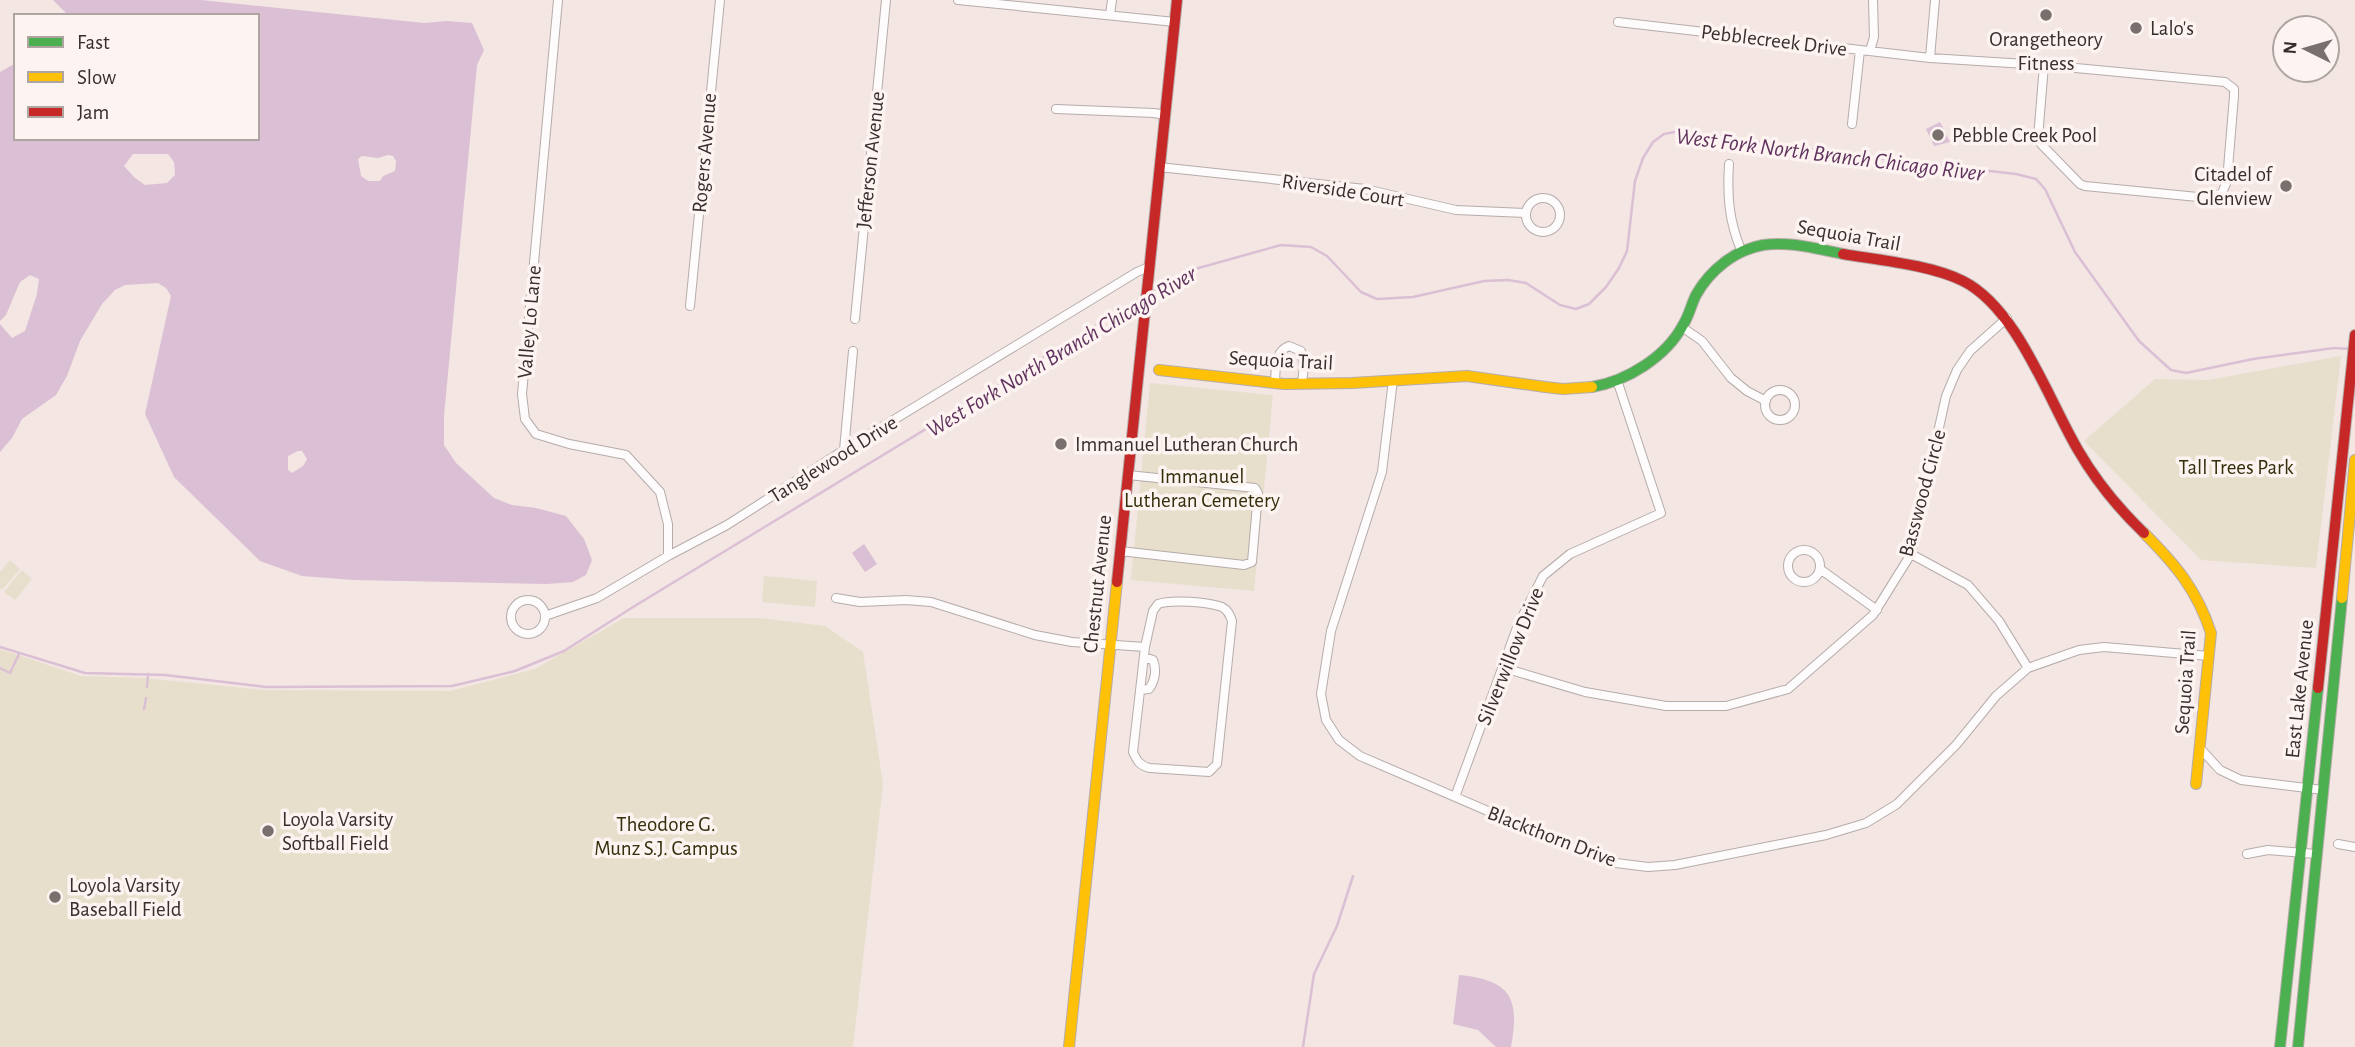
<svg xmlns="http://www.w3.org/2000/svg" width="2355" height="1047" viewBox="0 0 2355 1047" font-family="'Alegreya Sans',sans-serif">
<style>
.green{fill:#e7dfcc}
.water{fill:#dbbfd5;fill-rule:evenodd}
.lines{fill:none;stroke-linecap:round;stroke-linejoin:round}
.stream{stroke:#dbbfd5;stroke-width:2.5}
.street-casing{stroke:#b6acaa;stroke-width:10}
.fast-casing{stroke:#b6acaa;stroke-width:12}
.slow-casing{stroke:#b6acaa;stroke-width:12}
.jam-casing{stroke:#b6acaa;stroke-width:12}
.street{stroke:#fdfbfb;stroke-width:8}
.fast{stroke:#4caf50;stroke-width:10}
.slow{stroke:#ffc107;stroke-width:10}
.jam{stroke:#c62828;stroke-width:10}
.poi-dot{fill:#796f6d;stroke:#fdf3f1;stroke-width:2.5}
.labels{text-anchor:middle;stroke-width:7;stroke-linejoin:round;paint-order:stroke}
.poi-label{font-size:21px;fill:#372f2d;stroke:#fdf3f1;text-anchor:start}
.street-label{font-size:21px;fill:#372f2d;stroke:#fdf3f1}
.park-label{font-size:21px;fill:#342e0a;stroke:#fdf3f1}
.water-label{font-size:23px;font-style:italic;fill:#60335e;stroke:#fdf3f1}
</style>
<rect width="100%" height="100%" fill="#f3e6e3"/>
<path class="green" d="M 2341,356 L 2316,568 L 2201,560 L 2084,441 L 2155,379 L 2208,380 Z
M 1150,383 L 1273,395 L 1254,591 L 1131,580 Z
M 10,560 L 20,569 L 2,590 L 0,588 L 0,572 Z
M 22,570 L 32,579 L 15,600 L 4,592 Z
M 764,576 L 817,581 L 815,607 L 762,602 Z
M 624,618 L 759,618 L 825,626 L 863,652 L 883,784 L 853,1047 L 0,1047 L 0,649 L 81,676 L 144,678 L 263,690 L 450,691 L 535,669 Z"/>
<path class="water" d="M 53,0 L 201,0 L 424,23 L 447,21 L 472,23 L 484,50 L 477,65 L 444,416 L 444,445 L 456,463 L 494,498 L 512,505 L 536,508 L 566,516 L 584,539 L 592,560 L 586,575 L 573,582 L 547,584 L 354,580 L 302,576 L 260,561 L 174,477 L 145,414 L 171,296 L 166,288 L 158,283 L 125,285 L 115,290 L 102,304 L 80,341 L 67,376 L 56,395 L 22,419 L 12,438 L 0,452 L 0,324 L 12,338 L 25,331 L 37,294 L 39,279 L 30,275 L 20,282 L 6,315 L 0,321 L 0,72 L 16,63 L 16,138 L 257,138 L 257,16 L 69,16 ZM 133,154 L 168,154 L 174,162 L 175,175 L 167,183 L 145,185 L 135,178 L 124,166 ZM 388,155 L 393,156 L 396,161 L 395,171 L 383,176 L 380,181 L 368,181 L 361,176 L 358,159 L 362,156 L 378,158 ZM 298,451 L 302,451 L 307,459 L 303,466 L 292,473 L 288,470 L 288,456 Z
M 1940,122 L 1950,142 L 1934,146 L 1926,129 Z
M 864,544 L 877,564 L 865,572 L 852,553 Z
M 1459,975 C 1511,980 1520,998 1511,1047 L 1496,1047 L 1478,1030 L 1453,1024 Z"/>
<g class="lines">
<path class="stream" d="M 1152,292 L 1188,271 L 1281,245 L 1311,247 L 1327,256 L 1361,292 L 1377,299 L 1413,297 L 1484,281 L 1508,280 L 1526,283 L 1560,305 L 1576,309 L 1589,304 L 1606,287 L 1619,268 L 1627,251 L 1635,181 L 1643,158 L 1653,142 L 1664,134 L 1680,131 L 1876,158 L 2016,174 L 2036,179 L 2045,189 L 2075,252 L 2139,341 L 2171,370 L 2186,373 L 2253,359 L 2334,348 L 2351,349
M 0,647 L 85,673 L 165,675 L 266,687 L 452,686 L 515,671 L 564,651 L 633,607 L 1143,297
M 0,668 L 10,673 L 19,654
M 147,687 L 148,674
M 144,709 L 146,698
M 1303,1047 L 1314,974 L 1337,926 L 1353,876"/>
<defs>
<path id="street" d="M 558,0 L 522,394 L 525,419 L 536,434 L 569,444 L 626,455 L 660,492 L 668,524 L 668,556
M 958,0 L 1175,22
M 1110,15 L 1112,0
M 1618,22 L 1930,58 L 2044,65 L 2225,82 L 2234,89 L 2234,96 L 2227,181 L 2222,193 L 2208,198 L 2085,186 L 2080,184 L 2041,144 L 2038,138 L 2044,65
M 1870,51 L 1874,37 L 1873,0
M 1930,58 L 1935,0
M 1056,109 L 1154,113 L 1165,115
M 1852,124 L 1860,50
M 1729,164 C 1727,196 1729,221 1741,250
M 1159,167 L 1365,189 L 1456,210 L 1525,213
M1526 215a17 17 0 1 1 34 0a17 17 0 1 1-34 0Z
M 690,306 L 720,0
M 855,319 L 886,0
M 1682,327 L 1702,341 L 1731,378 L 1747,391 L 1766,401
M 1393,380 L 1382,472 L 1331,631 L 1321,694 L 1326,720 L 1339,740 L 1360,756 L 1597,858 L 1616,863 L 1648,867 L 1675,865 L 1826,835 L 1866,823 L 1897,804 L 1956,745 L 1996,696 L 2028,668 L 2079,650 L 2104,647 L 2209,656
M 1275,382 C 1276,368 1274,352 1289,346 L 1301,351 L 1304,365 L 1302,384
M1765 405a15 15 0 1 1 30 0a15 15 0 1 1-30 0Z
M 844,450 L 853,351
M1788 566a16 16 0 1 1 32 0a16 16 0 1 1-32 0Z
M 1120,551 L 1244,565 L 1252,562 L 1258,493 L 1255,488 L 1128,475
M 1911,554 L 1968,585 L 1999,621 L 2028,668
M 1820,569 L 1877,610
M 836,598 L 860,602 L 906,600 L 931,602 L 1035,635 L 1072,642 L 1145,647 L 1133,752 C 1137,761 1140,766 1150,768 L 1209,772 L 1217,764 L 1232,621 C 1230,615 1228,610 1222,607 C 1207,602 1172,599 1158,604 L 1153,611 L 1145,647
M511 617a17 17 0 1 1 34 0a17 17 0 1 1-34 0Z
M 545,616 L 597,598 L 668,556 L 727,525 L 844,450 L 1137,272 L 1149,267
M 1504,668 L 1585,692 L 1666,706 L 1726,706 L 1788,689 L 1873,615 L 1911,554 L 1946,396 L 1957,370 L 1970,351 L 2007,318
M 1140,690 L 1149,689 C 1155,681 1157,670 1153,660 L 1144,657
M 2200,748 L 2220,770 L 2241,780 L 2323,790
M 1455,797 L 1518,625 L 1543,576 L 1570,554 L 1661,513 L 1617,380
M 2338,844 L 2355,847
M 2247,854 L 2268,850 L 2316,854"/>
<path id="fast" d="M 1592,387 C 1627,381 1666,357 1683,325 C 1689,316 1691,305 1696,295 C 1710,270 1735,250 1763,245 C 1790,241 1817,249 1843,254
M 2280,1047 L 2318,688
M 2298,1047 L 2342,598"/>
<path id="slow" d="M 1159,370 L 1284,384 L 1352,383 L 1467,376 L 1545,387 L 1563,389 L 1592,387
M 2144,533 C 2176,565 2197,590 2211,633 L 2196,784
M 2342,598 L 2355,460
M 1069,1047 L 1117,582"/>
<path id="jam" d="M 1843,254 C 1879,260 1931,265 1963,281 C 2017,308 2048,399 2078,450 C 2096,481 2118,508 2144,533
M 1117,582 L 1177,0
M 2318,688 L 2355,335"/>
</defs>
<use href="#street" class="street-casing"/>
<use href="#fast" class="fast-casing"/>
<use href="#slow" class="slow-casing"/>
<use href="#jam" class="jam-casing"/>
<use href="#street" class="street"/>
<use href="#fast" class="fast"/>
<use href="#slow" class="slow"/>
<use href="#jam" class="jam"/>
</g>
<g class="poi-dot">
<circle cx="2046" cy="15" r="7"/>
<circle cx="2136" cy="28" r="7"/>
<circle cx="1938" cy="135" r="7"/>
<circle cx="2286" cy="186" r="7"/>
<circle cx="1061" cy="444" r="7"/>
<circle cx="268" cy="831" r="7"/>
<circle cx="55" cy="897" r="7"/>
</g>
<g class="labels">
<g class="poi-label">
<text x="2150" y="35">Lalo's</text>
<text x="2046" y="46" text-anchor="middle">Orangetheory<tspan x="2046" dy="24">Fitness</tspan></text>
<text x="1952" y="142">Pebble Creek Pool</text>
<text x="2272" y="181" text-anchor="end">Citadel of<tspan x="2272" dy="24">Glenview</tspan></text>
<text x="1075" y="451">Immanuel Lutheran Church</text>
<text x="282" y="826">Loyola Varsity<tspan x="282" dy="24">Softball Field</tspan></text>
<text x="69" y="892">Loyola Varsity<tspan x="69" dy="24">Baseball Field</tspan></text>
</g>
<g class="street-label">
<text transform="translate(1774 40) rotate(7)" y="7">Pebblecreek Drive</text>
<text transform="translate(704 153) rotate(-85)" y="7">Rogers Avenue</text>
<text transform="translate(870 160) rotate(-84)" y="7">Jefferson Avenue</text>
<text transform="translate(1343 190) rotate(9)" y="7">Riverside Court</text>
<text transform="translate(1849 235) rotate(10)" y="7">Sequoia Trail</text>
<text transform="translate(529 322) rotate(-85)" y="7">Valley Lo Lane</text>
<text transform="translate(1281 360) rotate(3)" y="7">Sequoia Trail</text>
<text transform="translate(833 459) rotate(-32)" y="7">Tanglewood Drive</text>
<text transform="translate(1922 493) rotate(-75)" y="7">Basswood Circle</text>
<text transform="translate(1097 584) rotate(-84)" y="7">Chestnut Avenue</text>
<text transform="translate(1510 656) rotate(-68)" y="7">Silverwillow Drive</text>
<text transform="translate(2185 682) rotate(-86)" y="7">Sequoia Trail</text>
<text transform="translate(2299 689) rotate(-84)" y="7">East Lake Avenue</text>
<text transform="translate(1552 836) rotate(21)" y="7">Blackthorn Drive</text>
</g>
<g class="park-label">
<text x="2236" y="474">Tall Trees Park</text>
<text x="1202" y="483">Immanuel<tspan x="1202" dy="24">Lutheran Cemetery</tspan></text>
<text x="666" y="831">Theodore G.<tspan x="666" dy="24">Munz S.J. Campus</tspan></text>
</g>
<g class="water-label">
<text transform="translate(1830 154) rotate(7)" y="8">West Fork North Branch Chicago River</text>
<text transform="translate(1061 351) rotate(-31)" y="8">West Fork North Branch Chicago River</text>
</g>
</g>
<rect x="14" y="14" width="245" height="126" fill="#fdf3f1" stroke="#aea5a3" stroke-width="2"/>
<rect x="28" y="37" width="35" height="10" fill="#4caf50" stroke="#aea5a3" stroke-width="2"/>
<text x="77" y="49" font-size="21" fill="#372f2d">Fast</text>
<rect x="28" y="72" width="35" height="10" fill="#ffc107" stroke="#aea5a3" stroke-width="2"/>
<text x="77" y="84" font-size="21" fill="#372f2d">Slow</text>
<rect x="28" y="107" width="35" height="10" fill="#c62828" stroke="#aea5a3" stroke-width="2"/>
<text x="77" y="119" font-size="21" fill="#372f2d">Jam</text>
<g transform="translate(2306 49) rotate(275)"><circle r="33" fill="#fdf3f1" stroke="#aea5a3" stroke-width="2"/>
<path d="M0-5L12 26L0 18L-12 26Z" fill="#796f6d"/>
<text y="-10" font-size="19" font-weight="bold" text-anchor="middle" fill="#372f2d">N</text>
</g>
</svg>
